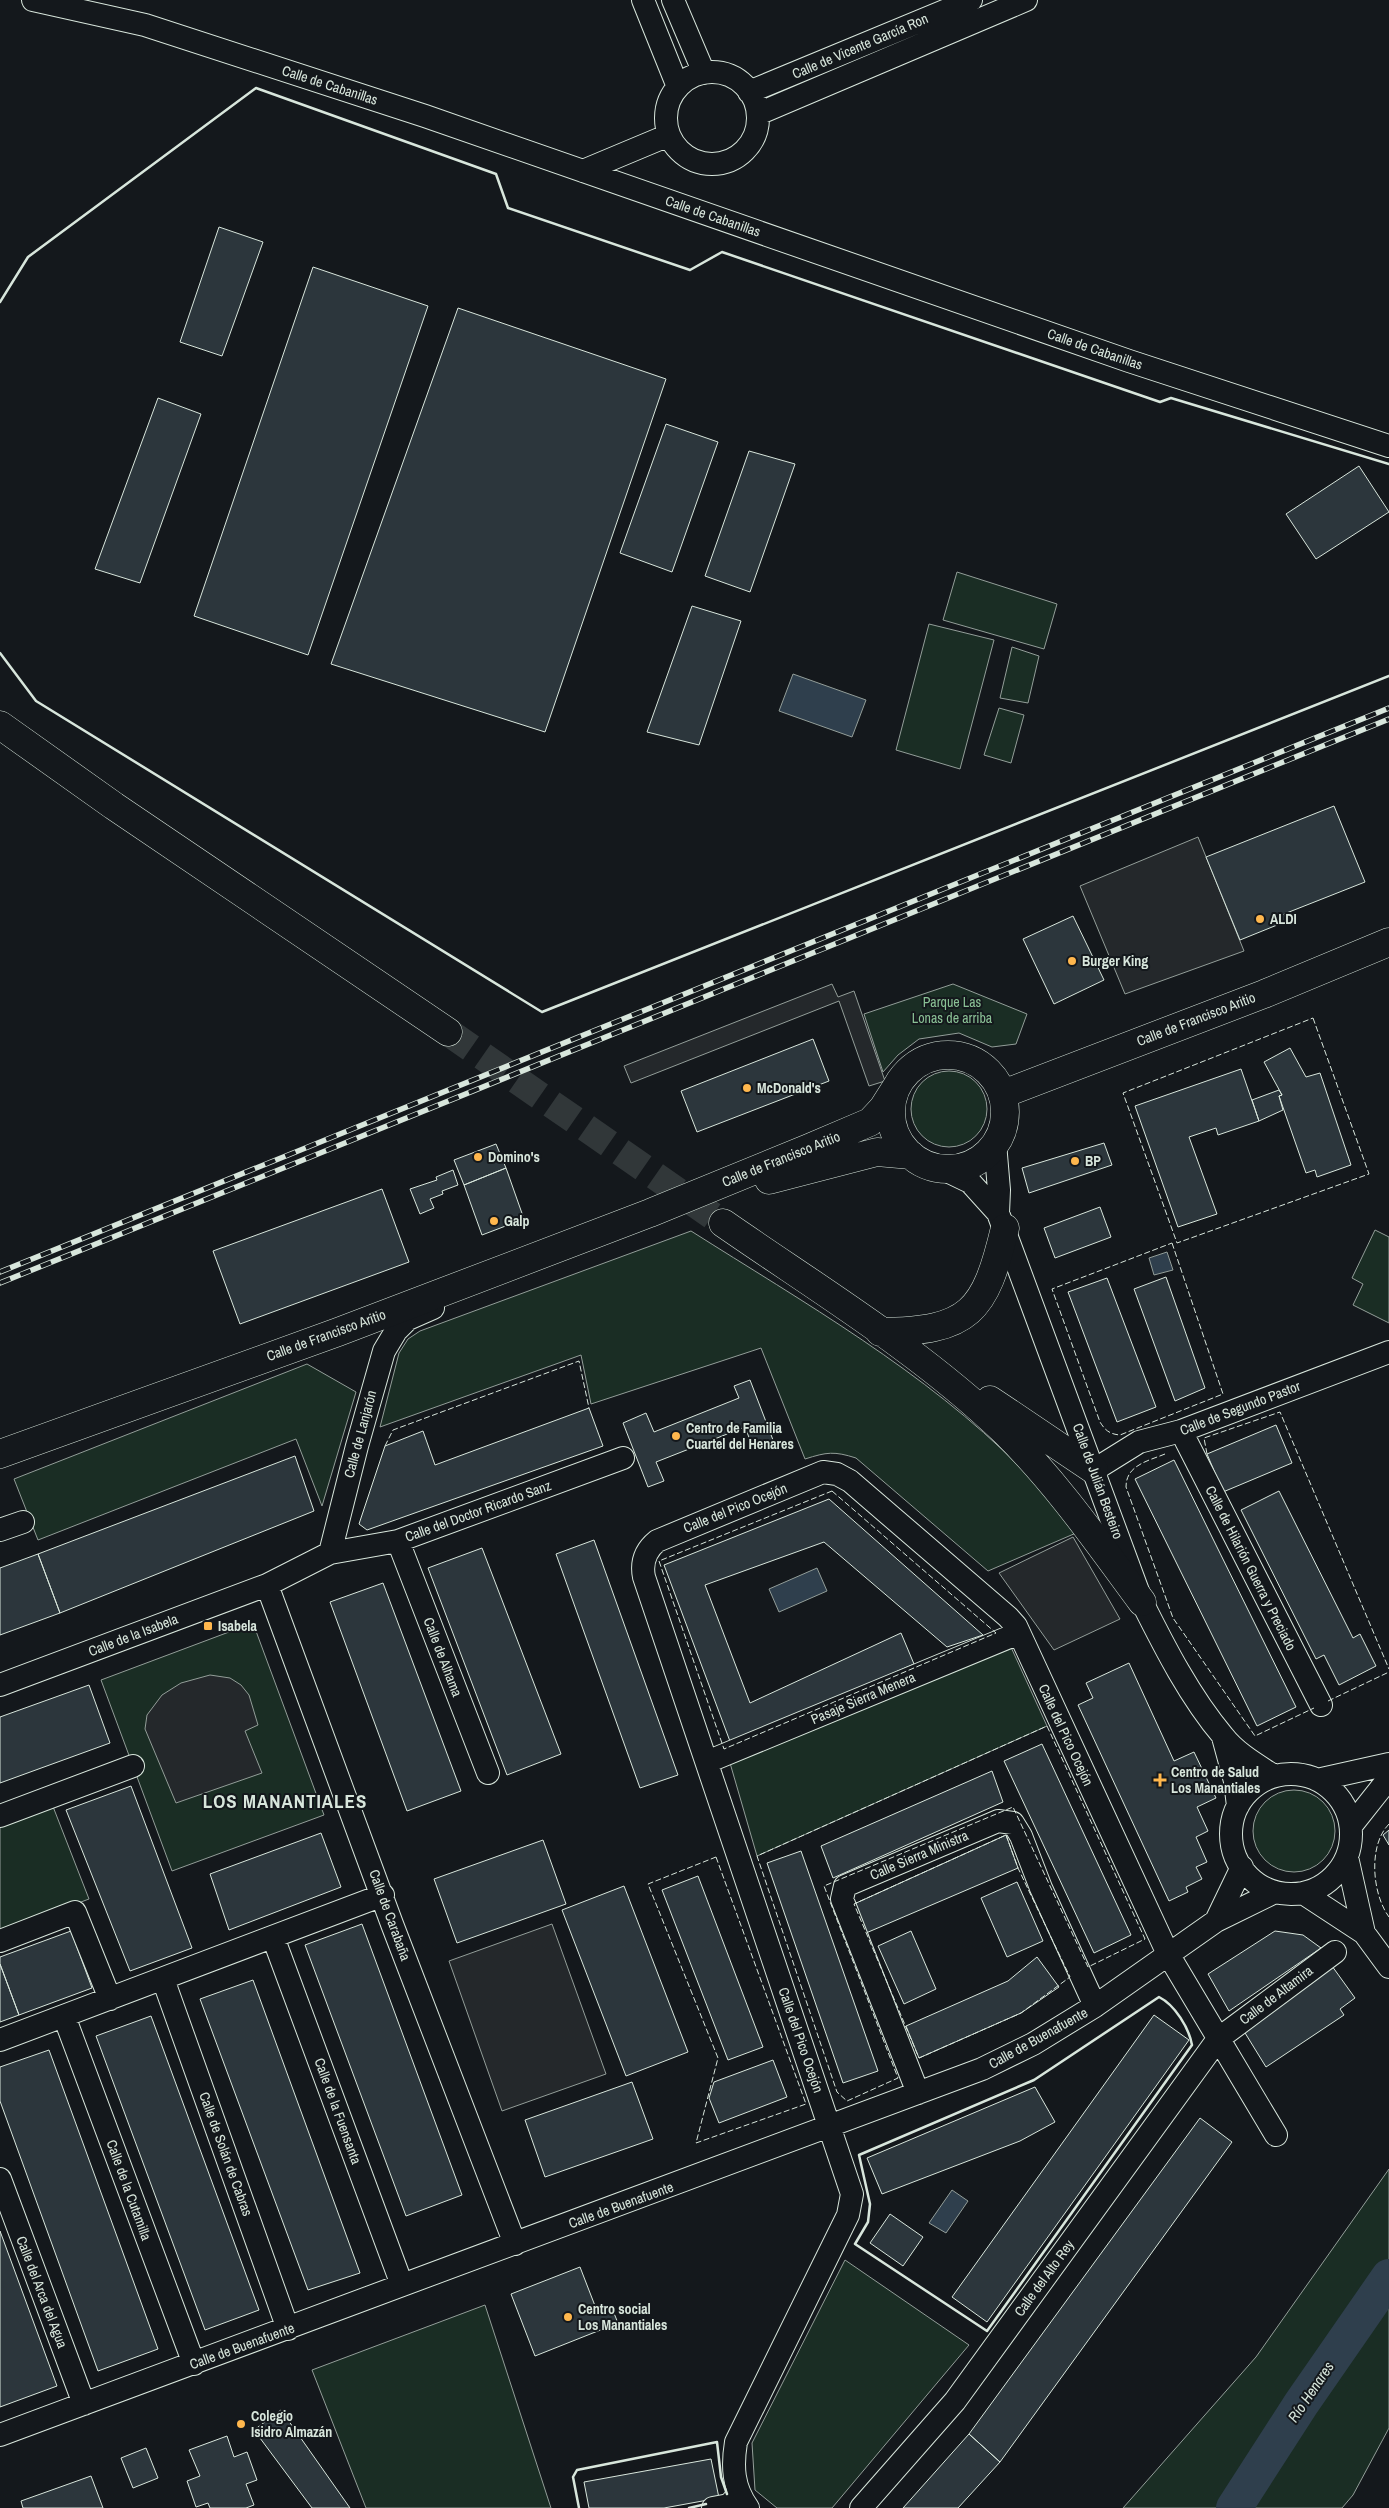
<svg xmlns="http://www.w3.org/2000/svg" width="1389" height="2508" viewBox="0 0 1389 2508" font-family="'Archivo Narrow',sans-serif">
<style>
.green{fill:#1a2d24;stroke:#939e99}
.parking{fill:#24282b;stroke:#939e99}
.water{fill:#2f3f4d;stroke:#939e99}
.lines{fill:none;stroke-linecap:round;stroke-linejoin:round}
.river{stroke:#2f3f4d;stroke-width:36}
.building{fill:#2c363c;stroke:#d8e6dc}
.major-tunnel{stroke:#313739;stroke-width:28;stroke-dasharray:28 14;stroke-linecap:butt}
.minor-casing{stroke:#d8e6dc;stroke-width:24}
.major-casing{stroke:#d8e6dc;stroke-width:29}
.minor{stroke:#14181c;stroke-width:22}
.major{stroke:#14181c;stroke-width:28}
.rail-casing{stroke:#d8e6dc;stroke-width:5.5}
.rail{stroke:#14181c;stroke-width:4;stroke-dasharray:11;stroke-linecap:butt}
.fence{stroke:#d8e6dc;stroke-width:1;stroke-dasharray:6 2.5;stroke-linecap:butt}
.wall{stroke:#d8e6dc;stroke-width:2.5}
.poi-dot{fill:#ffb74d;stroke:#14181c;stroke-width:2}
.labels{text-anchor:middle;stroke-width:4;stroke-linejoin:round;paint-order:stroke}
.street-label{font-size:14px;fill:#d8e6dc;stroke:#14181c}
.poi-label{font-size:14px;font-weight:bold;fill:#d8e6dc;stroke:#14181c;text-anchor:start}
.park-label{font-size:14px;fill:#8ac095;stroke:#14181c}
.water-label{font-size:15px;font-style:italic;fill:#d8e6dc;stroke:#14181c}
.district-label{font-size:19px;font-weight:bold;letter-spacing:1px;fill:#d8e6dc;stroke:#14181c}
</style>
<rect width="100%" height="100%" fill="#14181c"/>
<path class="green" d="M 957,572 L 1057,604 L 1044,649 L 943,620 Z
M 929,624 L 994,640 L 960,769 L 896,750 Z
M 1012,647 L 1039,656 L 1028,703 L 1000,698 Z
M 999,708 L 1024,715 L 1011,763 L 984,755 Z
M 953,984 L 1027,1014 L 1016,1044 L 992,1047 L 959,1033 L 919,1039 L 898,1055 L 883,1072 L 864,1014 Z
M911 1109a38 38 0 1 1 76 0a38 38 0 1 1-76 0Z
M 1375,1230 L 1389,1237 L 1389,1323 L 1353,1305 L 1363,1284 L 1352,1278 Z
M 691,1231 C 803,1302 926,1372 1020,1467 C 1040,1487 1057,1511 1076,1533 L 988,1571 L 856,1458 C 834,1451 827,1452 805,1459 L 761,1348 L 591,1404 L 581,1355 L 380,1427 L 399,1353 L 408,1339 L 420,1331 Z
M 307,1364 L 356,1392 L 322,1506 L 296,1439 L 38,1540 L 14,1479 Z
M 253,1623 L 324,1815 L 172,1871 L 101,1680 Z
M 1010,1645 L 1047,1726 L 757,1856 L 730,1763 Z
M1253 1831a41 41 0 1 1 82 0a41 41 0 1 1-82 0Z
M 52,1804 L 89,1899 L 0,1932 L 0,1824 Z
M 1389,2169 L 1389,2428 L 1353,2495 L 1342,2508 L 1123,2508 L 1256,2357 Z
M 845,2260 L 969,2345 L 832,2508 L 777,2508 L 755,2490 L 752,2443 Z
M 485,2305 L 551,2508 L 366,2508 L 312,2370 Z"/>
<path class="parking" d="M 1198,837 L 1244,951 L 1125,994 L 1080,886 Z
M 832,984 L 838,997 L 854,991 L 885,1081 L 869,1086 L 839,1001 L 631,1083 L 624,1066 Z
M 1073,1537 L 1120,1619 L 1054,1650 L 999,1573 Z
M 210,1675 L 230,1678 L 241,1685 L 249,1695 L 258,1725 L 245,1731 L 262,1773 L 176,1803 L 145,1729 L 147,1715 L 162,1695 L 181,1683 Z
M 552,1924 L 606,2074 L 502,2111 L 449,1961 Z"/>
<path class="water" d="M 793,674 L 866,700 L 852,737 L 779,711 Z
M 1167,1252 L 1173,1270 L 1154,1275 L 1149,1258 Z
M 817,1568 L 827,1591 L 779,1612 L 769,1589 Z
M 952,2190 L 968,2201 L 946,2233 L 929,2223 Z"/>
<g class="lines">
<path class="river" d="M 1234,2508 L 1301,2404 L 1389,2277"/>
</g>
<path class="building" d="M 219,227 L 263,242 L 222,356 L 180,342 Z
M 313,267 L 428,306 L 308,655 L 194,616 Z
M 458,308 L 666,379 L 545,732 L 331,664 Z
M 158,398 L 201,414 L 140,583 L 95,569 Z
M 666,424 L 718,442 L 672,572 L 620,553 Z
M 749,451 L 795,464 L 750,592 L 705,576 Z
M 1359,466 L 1389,512 L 1316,559 L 1286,514 Z
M 692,606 L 741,621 L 699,745 L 647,732 Z
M 1334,806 L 1365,882 L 1284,914 L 1287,921 L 1240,940 L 1206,857 Z
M 1073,916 L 1104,980 L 1054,1004 L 1023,939 Z
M 813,1039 L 829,1081 L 697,1132 L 681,1091 Z
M 1290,1048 L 1306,1077 L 1320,1073 L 1351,1165 L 1317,1177 L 1315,1170 L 1306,1173 L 1279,1096 L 1282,1095 L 1264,1062 Z
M 1241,1069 L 1259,1121 L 1218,1135 L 1216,1128 L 1189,1137 L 1217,1214 L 1178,1227 L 1135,1106 Z
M 1279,1090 L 1282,1095 L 1279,1096 L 1283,1110 L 1259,1121 L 1252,1100 Z
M 1104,1143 L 1112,1165 L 1029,1193 L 1022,1168 Z
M 496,1144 L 506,1168 L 464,1185 L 454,1160 Z
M 506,1168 L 524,1219 L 482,1235 L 464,1185 Z
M 453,1170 L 458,1185 L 442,1191 L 443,1194 L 430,1199 L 434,1208 L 420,1214 L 410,1189 L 437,1180 L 436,1177 Z
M 382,1189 L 409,1262 L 240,1324 L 213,1251 Z
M 1100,1207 L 1111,1237 L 1055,1258 L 1044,1228 Z
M 1166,1277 L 1205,1388 L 1175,1401 L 1134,1289 Z
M 1107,1278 L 1156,1407 L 1117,1422 L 1068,1292 Z
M 750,1380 L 773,1440 L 753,1448 L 745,1427 L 656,1462 L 664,1481 L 648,1487 L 623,1423 L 646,1413 L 654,1432 L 739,1398 L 734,1386 Z
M 589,1408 L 603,1446 L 367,1530 L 359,1524 L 385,1446 L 423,1431 L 435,1465 Z
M 1276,1425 L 1292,1463 L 1223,1492 L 1207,1454 Z
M 295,1456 L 314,1511 L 60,1613 L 38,1554 Z
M 1174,1460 L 1296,1707 L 1257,1726 L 1135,1479 Z
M 1279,1491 L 1353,1638 L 1360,1634 L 1376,1666 L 1339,1685 L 1324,1655 L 1316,1659 L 1241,1510 Z
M 829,1499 L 983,1635 L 947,1647 L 824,1542 L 705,1585 L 750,1703 L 901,1633 L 914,1664 L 731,1744 L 664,1565 Z
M 594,1540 L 678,1775 L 640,1788 L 556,1554 Z
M 482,1548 L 561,1754 L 507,1775 L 428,1568 Z
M 38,1554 L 60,1613 L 0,1635 L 0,1568 Z
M 383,1583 L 461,1791 L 407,1811 L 330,1602 Z
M 1129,1663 L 1174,1761 L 1194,1752 L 1216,1798 L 1197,1807 L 1208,1831 L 1196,1837 L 1207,1862 L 1196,1867 L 1202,1879 L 1186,1887 L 1188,1892 L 1169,1901 L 1078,1705 L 1093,1698 L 1086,1683 Z
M 89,1685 L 110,1743 L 0,1783 L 0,1717 Z
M 1042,1744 L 1131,1935 L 1094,1953 L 1004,1761 Z
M 992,1771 L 1003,1802 L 833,1878 L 821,1846 Z
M 131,1786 L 192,1948 L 130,1971 L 66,1810 Z
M 1389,1830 L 1389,1845 L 1383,1835 Z
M 321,1833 L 341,1887 L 229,1930 L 210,1874 Z
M 1006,1835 L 1018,1868 L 866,1933 L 854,1904 Z
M 543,1840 L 566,1904 L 457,1943 L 434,1879 Z
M 801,1851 L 878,2071 L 843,2083 L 767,1863 Z
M 698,1876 L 763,2047 L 728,2060 L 662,1890 Z
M 1017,1882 L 1043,1941 L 1007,1957 L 981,1898 Z
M 624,1886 L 688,2052 L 626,2076 L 562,1910 Z
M 362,1924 L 462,2195 L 406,2216 L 305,1945 Z
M 71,1931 L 92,1988 L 19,2015 L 0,1964 L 0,1957 Z
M 911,1931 L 936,1989 L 904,2004 L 878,1946 Z
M 1275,1931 L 1303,1935 L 1321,1948 L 1229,2011 L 1208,1974 Z
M 1037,1957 L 1059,1987 L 1021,2013 L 919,2058 L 906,2026 L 1008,1981 Z
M 0,1964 L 19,2015 L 0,2022 Z
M 1332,1966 L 1355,1998 L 1340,2009 L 1344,2015 L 1266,2067 L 1242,2028 Z
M 253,1980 L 360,2273 L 308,2290 L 200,1999 Z
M 1154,2015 L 1189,2040 L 987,2322 L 952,2297 Z
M 151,2016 L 259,2310 L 205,2330 L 96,2036 Z
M 49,2050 L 158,2349 L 98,2371 L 0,2101 L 0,2067 Z
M 773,2060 L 787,2097 L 719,2123 L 709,2098 L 714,2082 Z
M 632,2082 L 653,2139 L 545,2177 L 525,2120 Z
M 1035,2087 L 1055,2122 L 1020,2141 L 882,2194 L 867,2158 Z
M 1200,2118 L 1232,2142 L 1000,2462 L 969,2434 Z
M 890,2214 L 923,2237 L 903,2266 L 870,2243 Z
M 0,2231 L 57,2386 L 0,2407 Z
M 580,2267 L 597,2311 L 611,2306 L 618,2323 L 535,2356 L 511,2294 Z
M 281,2410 L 350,2508 L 312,2508 L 254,2430 Z
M 969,2434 L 1000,2462 L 958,2508 L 903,2508 Z
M 227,2436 L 234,2457 L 247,2452 L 257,2480 L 246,2484 L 254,2505 L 246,2508 L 210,2508 L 208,2503 L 196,2507 L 187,2481 L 200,2476 L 189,2450 Z
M 146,2448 L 158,2478 L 133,2488 L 121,2458 Z
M 711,2459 L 719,2498 L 664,2508 L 589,2508 L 584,2482 Z
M 91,2476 L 103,2508 L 23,2508 L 21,2501 Z"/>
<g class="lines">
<path class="major-tunnel" d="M 448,1032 L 723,1223"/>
<defs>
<path id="minor" d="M 33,0 L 145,25 L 425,116 L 1129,361 L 1389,446
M 643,0 L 678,87
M 673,0 L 704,73
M666 118a46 46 0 1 1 92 0a46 46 0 1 1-92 0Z
M 749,92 L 971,0
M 758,114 L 1026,0
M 583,171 L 669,135
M 995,1143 L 999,1190 L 998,1213
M 943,1169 L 970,1182 L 998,1213 L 1142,1602 C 1165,1648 1190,1697 1223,1736 C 1236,1753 1257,1765 1274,1776
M 1181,1431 L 1321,1705
M 1094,1470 L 1139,1442 L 1181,1431 L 1389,1352
M 0,1530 L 23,1522
M 398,1541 L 488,1773
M 330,1553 L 398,1541 L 623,1458
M 267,1585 L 392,1924 L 515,2244
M 0,1685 L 267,1585 L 330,1553 L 357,1446 L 384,1351 L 396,1331 L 408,1319 L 433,1308
M 1223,1737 L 1235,1781 L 1238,1806
M 707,1762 L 1019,1633
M1231 1834a60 60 0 1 1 120 0a60 60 0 1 1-120 0Z
M 1317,1780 L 1389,1764
M 0,1816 L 133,1766
M 1351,1826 L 1389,1778
M 1347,1857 L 1364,1933
M 1303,1893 L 1364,1933 L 1389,1967
M 1216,1921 L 1242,1867
M 273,1937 L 402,2285
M 0,1941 L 75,1912 L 110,1999
M 163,1979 L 288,2329
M 64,2016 L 194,2364
M 0,2040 L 383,1895
M 918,2093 L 842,1899 L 845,1886 L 998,1821 L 1013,1823 L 1021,1836 L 1041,1888 L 1095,2006
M 0,2179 L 84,2404
M 0,2435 L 982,2069 L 1033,2044 L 1095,2006 L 1216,1921 L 1275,1892
M 713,2508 L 729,2505 L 739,2494
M 748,2508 C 733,2487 732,2467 736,2442 L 848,2215 L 852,2194 L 644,1577 C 641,1562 646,1550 657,1541 L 823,1472 L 837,1474 L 850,1481 L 1008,1617 L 1016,1626 L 1168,1954 L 1276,2135
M 861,2508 L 955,2401 L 1218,2039 L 1335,1952"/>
<path id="major" d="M 0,725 L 114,806 L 448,1032
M891 1112a57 57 0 1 1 114 0a57 57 0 1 1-114 0Z
M 1003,1094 L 1264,994 L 1389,942
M 769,1180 L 877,1152 L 911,1155
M 723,1223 C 818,1289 921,1351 1005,1432 C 1057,1483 1099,1544 1142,1602
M 880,1332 C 970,1331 985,1312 1005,1228
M 990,1400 L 1094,1470
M 0,1454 L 338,1332 L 650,1213 L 809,1148 L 870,1122 L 883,1108 L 897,1086"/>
</defs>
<use href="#minor" class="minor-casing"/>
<use href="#major" class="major-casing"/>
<use href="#minor" class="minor"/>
<use href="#major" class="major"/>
<defs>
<path id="rail" d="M 0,1272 L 1389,708
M 0,1283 L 1389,719"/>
</defs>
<use href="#rail" class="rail-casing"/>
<use href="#rail" class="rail"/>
<path class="fence" d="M 1313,1018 L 1369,1174 L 1177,1243 L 1123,1093 Z
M 1172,1243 L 1223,1394 L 1120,1435 C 1109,1434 1105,1430 1100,1422 L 1052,1289 Z
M 385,1446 L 393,1430 L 579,1361 L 589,1408
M 1165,1454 C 1148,1461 1126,1465 1126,1487 L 1173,1618 L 1255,1736 L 1314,1708
M 1207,1454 L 1204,1438 L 1280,1412 L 1389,1669
M 832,1491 L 996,1633 L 724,1749 L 659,1561 Z
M 1328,1701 L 1389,1672
M 1047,1726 L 1145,1939 L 1088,1967 L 1013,1807 L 824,1886 L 898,2078 L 847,2101 L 837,2092 L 757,1856 Z
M 1389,1824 C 1368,1845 1372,1894 1389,1917
M 1006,1835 L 1018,1868 L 1070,1977 L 1021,2013 L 919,2058 L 854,1904 Z
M 716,1857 L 806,2104 L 696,2143 L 718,2058 L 648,1884 Z"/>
<path class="wall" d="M 0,302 L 28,257 L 256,88 L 496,174 L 508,208 L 690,270 L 722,252 L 1160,402 L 1171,398 L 1389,464
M 0,653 L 36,701 L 542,1012 L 1389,676
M 1159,1997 C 1175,2005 1189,2028 1192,2045 L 987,2331 L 855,2244 L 868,2222 L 870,2204 L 859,2155 L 1034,2080 Z
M 579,2508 L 573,2477 L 577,2470 L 717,2442 L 721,2477 L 727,2494
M 689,2508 L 706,2504"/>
</g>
<g class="poi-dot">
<circle cx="1260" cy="919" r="5"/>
<circle cx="1072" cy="961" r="5"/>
<circle cx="747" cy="1088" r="5"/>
<circle cx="478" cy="1157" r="5"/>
<circle cx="1075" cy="1161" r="5"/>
<circle cx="494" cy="1221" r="5"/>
<circle cx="676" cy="1436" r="5"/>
<rect x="203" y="1621" width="10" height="10" rx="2.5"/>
<path d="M1157.5 1772.5h5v5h5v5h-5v5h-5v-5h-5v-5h5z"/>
<circle cx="568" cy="2317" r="5"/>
<circle cx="241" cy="2424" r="5"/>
</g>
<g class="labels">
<g class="street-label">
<text transform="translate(860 46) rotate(-23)" y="5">Calle de Vicente García Ron</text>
<text transform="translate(330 85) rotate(18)" y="5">Calle de Cabanillas</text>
<text transform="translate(713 216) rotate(19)" y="5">Calle de Cabanillas</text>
<text transform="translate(1095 349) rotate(19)" y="5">Calle de Cabanillas</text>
<text transform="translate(1196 1019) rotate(-21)" y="5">Calle de Francisco Aritio</text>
<text transform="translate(781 1159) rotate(-22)" y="5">Calle de Francisco Aritio</text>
<text transform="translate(326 1335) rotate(-20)" y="5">Calle de Francisco Aritio</text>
<text transform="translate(1240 1408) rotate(-21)" y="5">Calle de Segundo Pastor</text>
<text transform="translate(360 1434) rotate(-75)" y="5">Calle de Lanjarón</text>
<text transform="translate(1098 1481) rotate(70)" y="5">Calle de Julián Besteiro</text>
<text transform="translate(735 1508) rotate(-22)" y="5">Calle del Pico Ocejón</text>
<text transform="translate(478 1511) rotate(-20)" y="5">Calle del Doctor Ricardo Sanz</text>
<text transform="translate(1251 1568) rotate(63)" y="5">Calle de Hilarión Guerra y Preciado</text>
<text transform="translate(133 1635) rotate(-21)" y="5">Calle de la Isabela</text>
<text transform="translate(443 1657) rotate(69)" y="5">Calle de Alhama</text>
<text transform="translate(863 1698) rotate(-23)" y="5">Pasaje Sierra Menera</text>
<text transform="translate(1066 1735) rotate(65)" y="5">Calle del Pico Ocejón</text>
<text transform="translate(919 1855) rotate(-23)" y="5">Calle Sierra Ministra</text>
<text transform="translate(390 1915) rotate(70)" y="5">Calle de Carabaña</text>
<text transform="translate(1276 1995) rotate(-37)" y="5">Calle de Altamira</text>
<text transform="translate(1038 2038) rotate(-29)" y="5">Calle de Buenafuente</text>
<text transform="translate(801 2040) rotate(71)" y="5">Calle del Pico Ocejón</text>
<text transform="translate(338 2111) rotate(70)" y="5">Calle de la Fuensanta</text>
<text transform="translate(226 2154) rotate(70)" y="5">Calle de Solán de Cabras</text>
<text transform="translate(129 2190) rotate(70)" y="5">Calle de la Cutamilla</text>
<text transform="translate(621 2205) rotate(-20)" y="5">Calle de Buenafuente</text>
<text transform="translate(1044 2278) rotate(-54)" y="5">Calle del Alto Rey</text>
<text transform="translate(42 2292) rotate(69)" y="5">Calle del Arca del Agua</text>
<text transform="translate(242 2346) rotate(-20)" y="5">Calle de Buenafuente</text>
</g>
<g class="poi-label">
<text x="1270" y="924">ALDI</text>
<text x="1082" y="966">Burger King</text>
<text x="757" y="1093">McDonald's</text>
<text x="488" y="1162">Domino's</text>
<text x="1085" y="1166">BP</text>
<text x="504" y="1226">Galp</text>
<text x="686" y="1433">Centro de Familia<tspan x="686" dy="16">Cuartel del Henares</tspan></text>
<text x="218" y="1631">Isabela</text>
<text x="1171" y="1777">Centro de Salud<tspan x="1171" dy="16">Los Manantiales</tspan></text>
<text x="578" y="2314">Centro social<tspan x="578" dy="16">Los Manantiales</tspan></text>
<text x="251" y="2421">Colegio<tspan x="251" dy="16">Isidro Almazán</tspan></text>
</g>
<g class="park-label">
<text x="952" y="1007">Parque Las<tspan x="952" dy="16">Lonas de arriba</tspan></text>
</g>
<g class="water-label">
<text transform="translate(1311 2392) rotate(-56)" y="5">Río Henares</text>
</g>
<g class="district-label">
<text x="285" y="1808">LOS MANANTIALES</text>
</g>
</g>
</svg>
